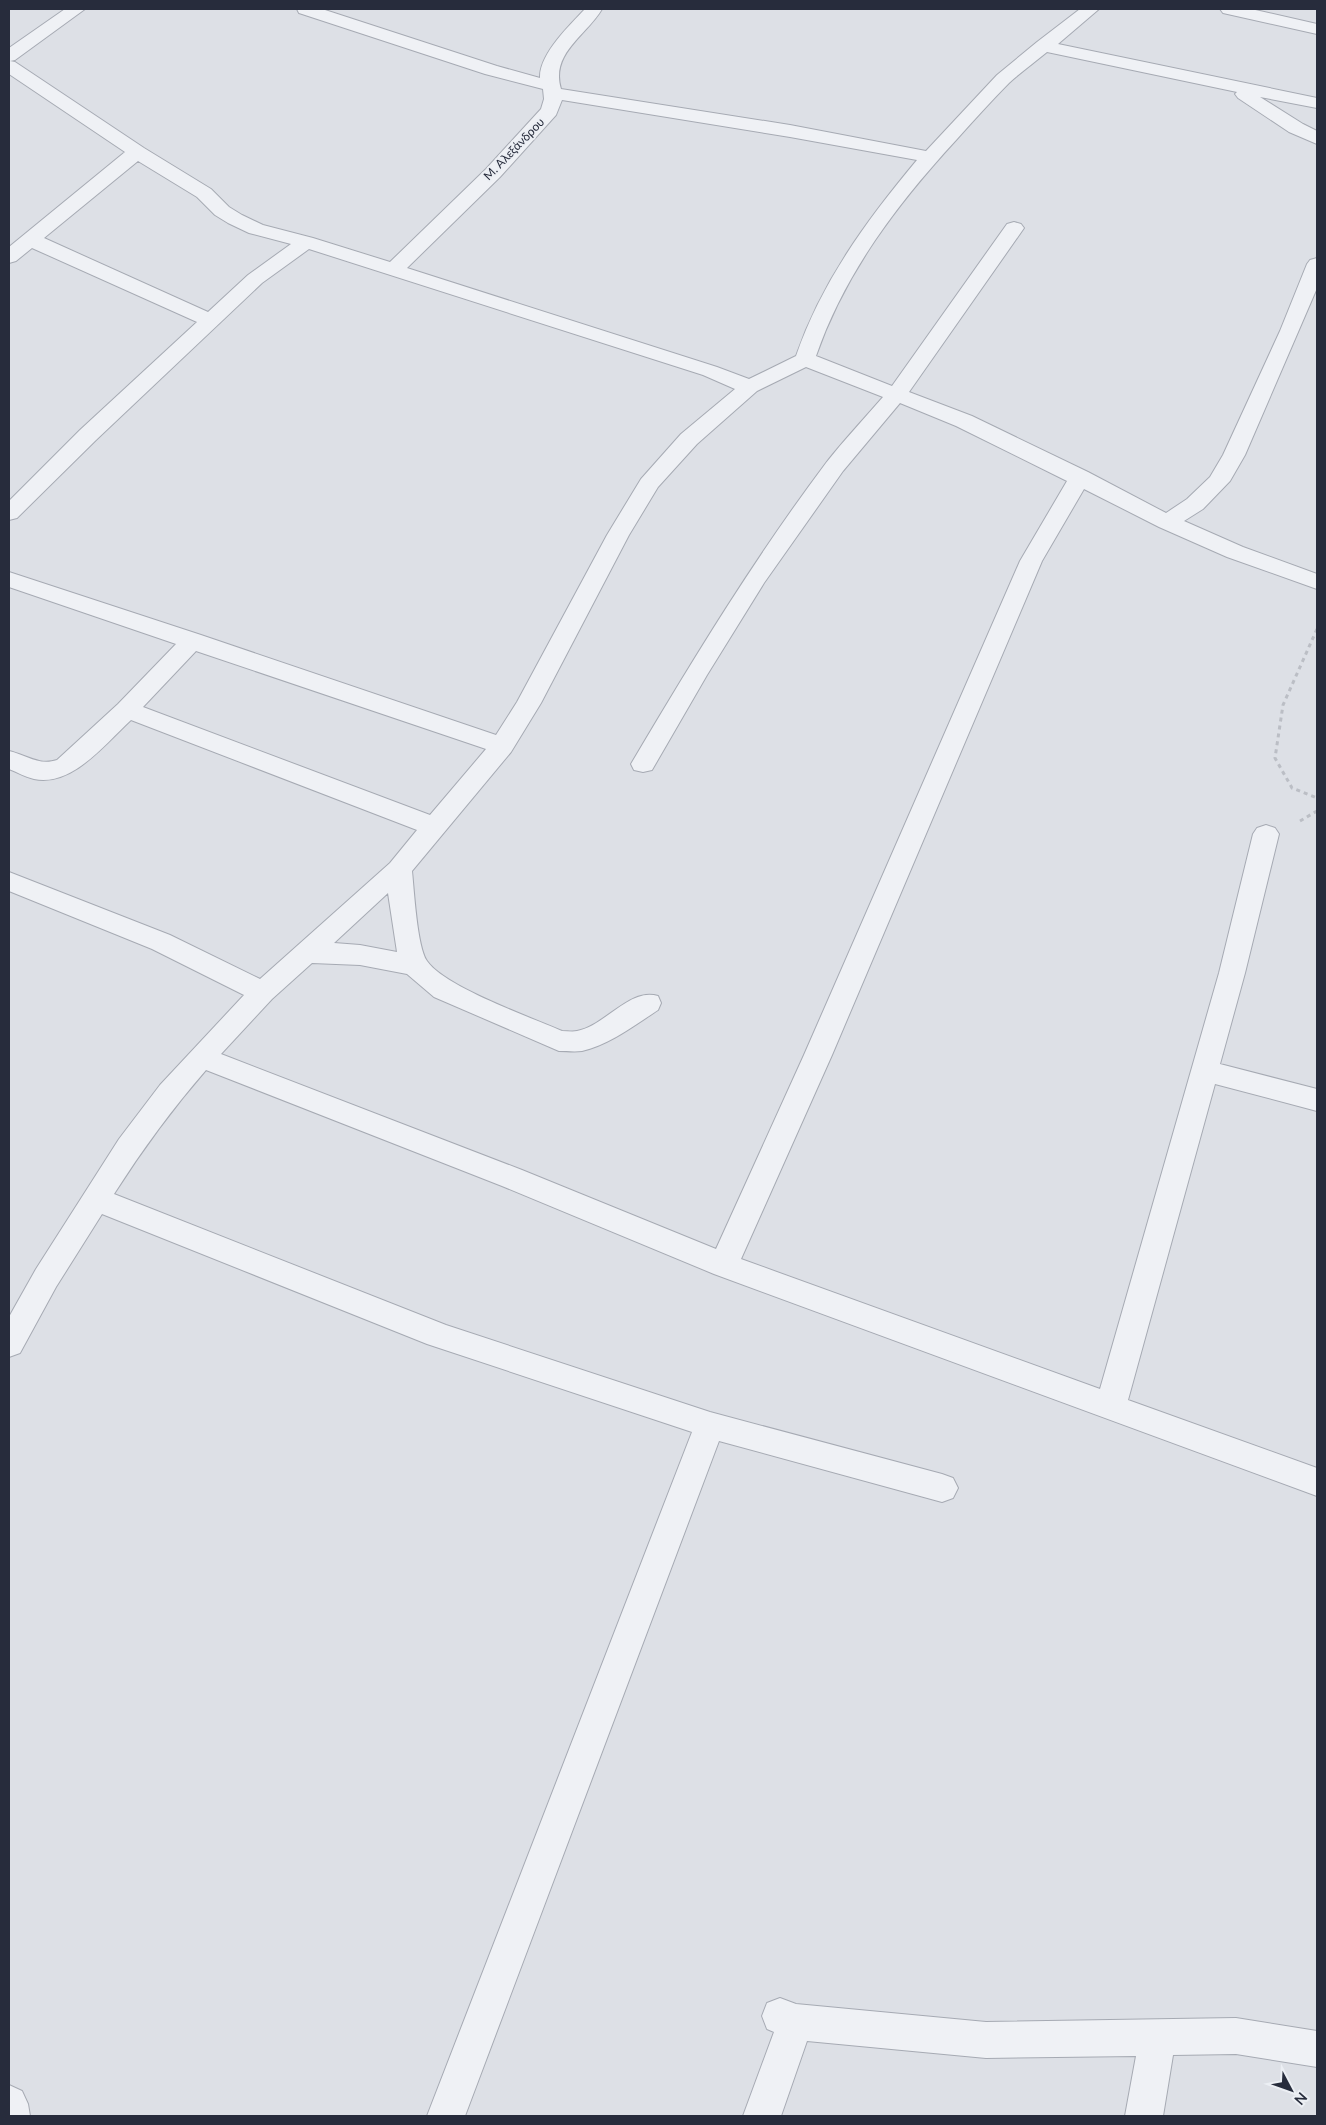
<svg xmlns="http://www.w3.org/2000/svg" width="1326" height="2125" viewBox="0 0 1326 2125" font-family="Lato,sans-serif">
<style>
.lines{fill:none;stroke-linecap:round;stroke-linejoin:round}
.minor-casing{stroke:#a6aab3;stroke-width:2}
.path{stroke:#bbbec5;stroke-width:3;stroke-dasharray:4 4;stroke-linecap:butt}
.minor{fill:#eff1f5;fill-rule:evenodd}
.labels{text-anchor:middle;stroke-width:4;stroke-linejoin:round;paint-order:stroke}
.far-street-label{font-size:12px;fill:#272c3c;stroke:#eceff4}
</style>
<rect width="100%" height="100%" fill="#dde0e6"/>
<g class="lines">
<defs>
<path id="minor" d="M 65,9 L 85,9 L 15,60 L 10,61 L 15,62 L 144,148 L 211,189 L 229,207 L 242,215 L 263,225 L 313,238 L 390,262 L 486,169 L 541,109 L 544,99 L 543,89 L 485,74 L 299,13 L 297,9 L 322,9 L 497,66 L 540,78 C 539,54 570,25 585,9 L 602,9 C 587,35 550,53 561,89 L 790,125 L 926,151 L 997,75 L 1037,42 L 1080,9 L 1099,9 L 1058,44 L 1317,98 L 1317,108 L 1260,97 L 1303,124 L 1317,131 L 1317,144 L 1289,132 L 1238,98 L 1235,94 L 1237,92 L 1047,52 C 1035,62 1021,72 1009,83 C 991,101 974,120 957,139 C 898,203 845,272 816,356 L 892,386 L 1007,224 L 1014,222 L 1021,224 L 1024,228 L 909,392 L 972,416 L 1088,472 L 1166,513 L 1187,499 L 1210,477 L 1223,455 L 1280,331 L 1307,264 L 1310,260 L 1317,258 L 1317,288 L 1245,455 L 1230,481 L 1203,509 L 1184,521 L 1243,547 L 1317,574 L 1317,589 L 1227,557 L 1159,527 L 1084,489 L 1042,561 L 832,1055 L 741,1259 L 1100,1389 L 1219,973 L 1253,834 L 1257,828 L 1266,825 L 1275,828 L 1279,834 L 1245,973 L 1220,1064 L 1317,1089 L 1317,1111 L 1215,1084 L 1128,1400 L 1317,1468 L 1317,1496 L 714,1274 L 502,1186 L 206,1070 C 172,1109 142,1150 114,1194 L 446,1325 L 710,1412 L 942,1474 L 953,1478 L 958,1488 L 953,1498 L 942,1502 L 719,1441 L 465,2116 L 427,2116 L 692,1432 L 427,1344 L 102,1214 L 56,1287 L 20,1353 L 9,1357 L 9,1317 L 36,1269 L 119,1139 L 160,1085 L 244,995 L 152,949 L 9,891 L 9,872 L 170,935 L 260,979 L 390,863 L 417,830 L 131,720 C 105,744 72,787 34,779 C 25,777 17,772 9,769 L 9,751 C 26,755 39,766 57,760 L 118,704 L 176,644 L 9,587 L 9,572 L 201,635 L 496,735 L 517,702 L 607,535 L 641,479 L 681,434 L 735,389 L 703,375 L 309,249 L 262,283 L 96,440 L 17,518 L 9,520 L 9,501 L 80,430 L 197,322 L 32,248 L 16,261 L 9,263 L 9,247 L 125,152 L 9,74 L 9,48 ZM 562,100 L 790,137 L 917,160 C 867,220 822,281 796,356 L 749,379 L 717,367 L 407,268 L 500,177 L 556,115 ZM 138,161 L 197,197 L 215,215 L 228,223 L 249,233 L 291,244 L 248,275 L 208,312 L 44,238 ZM 806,367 L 883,397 C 864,419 844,440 826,463 C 754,559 692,661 631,764 L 634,770 L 643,772 L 652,770 L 707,675 L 764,583 L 843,471 L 900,403 L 956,426 L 1067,481 L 1020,561 L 804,1055 L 716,1249 L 522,1170 L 221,1054 L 272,999 L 312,963 L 360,965 L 407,974 L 434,997 L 559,1051 C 566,1051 575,1052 582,1051 C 609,1045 635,1025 658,1010 L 661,1003 L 658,996 C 630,987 605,1026 577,1031 C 573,1032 567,1031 562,1031 C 530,1017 445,987 427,961 C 417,947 414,889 412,871 L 511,752 L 541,703 L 629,535 L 658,487 L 697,444 L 757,391 ZM 196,651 L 486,749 L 430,815 L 143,707 ZM 388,893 L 397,952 L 360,945 L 334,943 Z
M 1220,9 L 1251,9 L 1317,24 L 1317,34 L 1223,13 Z
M 780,1998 L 796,2004 L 986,2022 L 1236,2018 L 1317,2031 L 1317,2067 L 1236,2054 L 1173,2055 L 1163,2116 L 1125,2116 L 1136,2056 L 986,2058 L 807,2041 L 781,2116 L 743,2116 L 774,2032 L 767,2029 L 762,2016 L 767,2003 Z
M 9,2085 L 22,2091 L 28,2104 L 30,2116 L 9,2116 Z"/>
</defs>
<use href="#minor" class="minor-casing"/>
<path class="path" d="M 1317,629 L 1283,705 L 1275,758 L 1292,788 L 1317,798
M 1300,821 L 1317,811"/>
<use href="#minor" class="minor"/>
</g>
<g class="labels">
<g class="far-street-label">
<text transform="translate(514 149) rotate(-46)" y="4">Μ. Αλεξάνδρου</text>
</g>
</g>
<rect width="1326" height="2125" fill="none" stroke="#272c3c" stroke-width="20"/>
<g transform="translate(1291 2090) rotate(131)" stroke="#eceff4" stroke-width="4" paint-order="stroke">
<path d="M0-4L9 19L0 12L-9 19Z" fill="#272c3c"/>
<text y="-8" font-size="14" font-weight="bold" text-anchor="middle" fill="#272c3c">N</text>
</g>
</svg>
